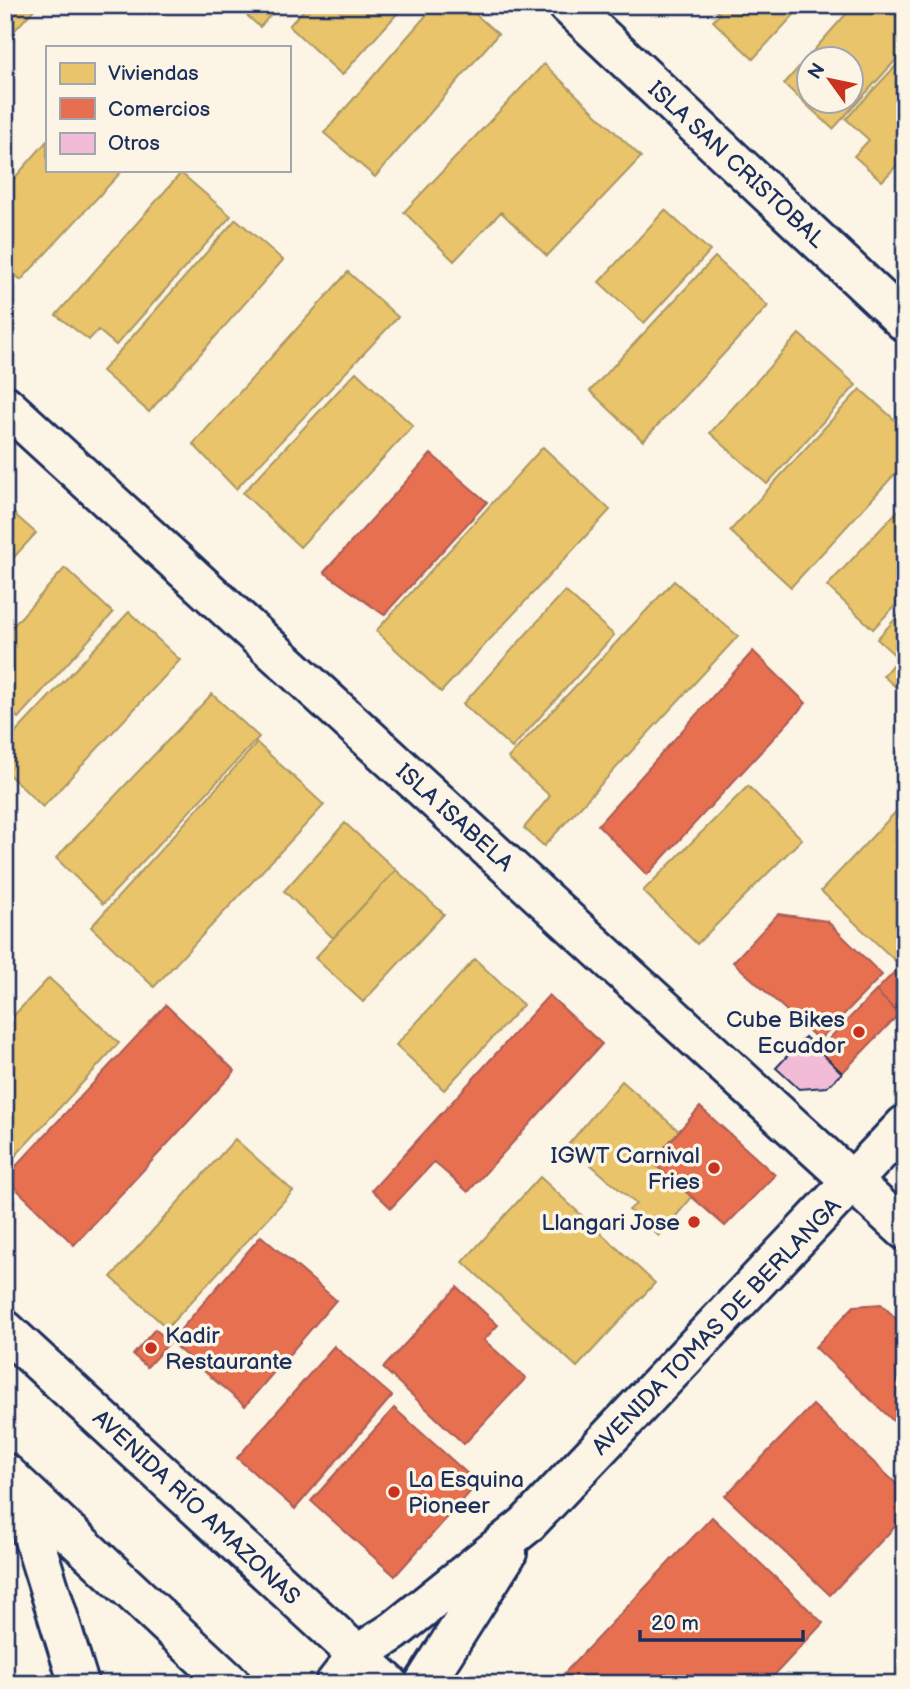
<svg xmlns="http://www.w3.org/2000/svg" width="910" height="1689" viewBox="0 0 910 1689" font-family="'Balsamiq Sans',sans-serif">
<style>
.homes{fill:#e9c46a;stroke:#ab9766;stroke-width:2;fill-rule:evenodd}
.shops{fill:#e76f51;stroke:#aa5c55;stroke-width:2}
.building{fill:#f2bcd6;stroke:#1b2f5e;stroke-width:2}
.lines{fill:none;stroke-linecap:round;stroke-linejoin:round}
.street-casing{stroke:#1b2f5e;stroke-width:44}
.secondary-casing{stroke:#1b2f5e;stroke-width:44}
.street{stroke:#fcf5e5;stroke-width:38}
.secondary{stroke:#fcf5e5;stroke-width:38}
.poi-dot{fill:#c8321e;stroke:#fcf5e5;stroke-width:2.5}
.labels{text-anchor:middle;stroke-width:7;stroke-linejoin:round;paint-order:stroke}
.street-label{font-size:23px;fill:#1b2f5e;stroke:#fcf5e5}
.poi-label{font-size:23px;fill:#1b2f5e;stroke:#fcf5e5;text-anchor:end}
</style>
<rect width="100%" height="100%" fill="#fcf5e5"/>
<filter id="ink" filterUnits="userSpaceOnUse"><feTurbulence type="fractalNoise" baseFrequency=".0143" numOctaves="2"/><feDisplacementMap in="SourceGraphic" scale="14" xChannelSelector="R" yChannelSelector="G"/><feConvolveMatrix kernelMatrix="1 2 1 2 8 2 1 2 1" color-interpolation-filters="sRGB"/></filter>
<g filter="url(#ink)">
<path class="homes" d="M 5,5 L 38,5 L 5,41 Z
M 235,5 L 279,5 L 260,27 Z
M 308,5 L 405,5 L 342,75 L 289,26 Z
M 435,5 L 465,5 L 498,34 L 375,177 L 324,133 Z
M 710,5 L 803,5 L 753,59 L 713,21 L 720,14 Z
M 854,5 L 905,5 L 905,50 L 833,129 L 784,84 ZM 808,60 L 850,60 L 850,102 L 808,102 Z
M 905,56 L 905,157 L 882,181 L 854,156 L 869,140 L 846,119 Z
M 544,64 L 641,157 L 547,256 L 501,212 L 454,261 L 404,212 Z
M 47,141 L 47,170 L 123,170 L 21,280 L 5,266 L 5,189 Z
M 181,173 L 231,216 L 116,345 L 98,330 L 89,340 L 56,315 Z
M 665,210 L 710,251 L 644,323 L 599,282 Z
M 236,219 L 283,260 L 149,412 L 102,371 Z
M 715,257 L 768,306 L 643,441 L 590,391 Z
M 348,272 L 398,317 L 236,489 L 193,444 Z
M 799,334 L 856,385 L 767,484 L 710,433 Z
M 356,372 L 413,426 L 300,547 L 243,493 Z
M 860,389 L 905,429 L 905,463 L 791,587 L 730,531 Z
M 543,447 L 610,510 L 441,692 L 376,631 Z
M 905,503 L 905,595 L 873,629 L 827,586 Z
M 5,506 L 36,533 L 5,567 Z
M 65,568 L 113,613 L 18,718 L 5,706 L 5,635 Z
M 674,581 L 738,636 L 544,846 L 524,828 L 550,796 L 508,758 Z
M 565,591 L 614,635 L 512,748 L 463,704 Z
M 905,608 L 905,695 L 883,676 L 898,658 L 877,639 Z
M 129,612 L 180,660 L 43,807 L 5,771 L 5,744 Z
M 212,694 L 259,737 L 103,904 L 56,858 Z
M 257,743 L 324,805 L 154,987 L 91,927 Z
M 748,786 L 802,839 L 697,944 L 643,891 Z
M 905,802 L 905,970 L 821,891 Z
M 345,823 L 396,870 L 333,938 L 284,891 Z
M 396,870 L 444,914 L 363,1002 L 315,958 Z
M 475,959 L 523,1005 L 444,1090 L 396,1045 Z
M 49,978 L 119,1043 L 6,1166 L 5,1025 Z
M 622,1081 L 679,1131 L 652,1162 L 692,1197 L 659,1236 L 629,1210 L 636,1204 L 568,1145 Z
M 235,1139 L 293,1191 L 167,1328 L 111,1277 Z
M 540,1177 L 655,1283 L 577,1367 L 463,1262 Z"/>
<path class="shops" d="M 431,454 L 487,502 L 384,615 L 324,572 Z
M 753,651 L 806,703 L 647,875 L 598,825 Z
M 778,914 L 827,921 L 882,975 L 819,1040 L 733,962 Z
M 898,968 L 905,973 L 905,1008 L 899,1014 L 876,991 Z
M 876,991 L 899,1014 L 842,1073 L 818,1050 Z
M 549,995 L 602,1044 L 468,1192 L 434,1162 L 391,1208 L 372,1190 Z
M 166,1005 L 235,1071 L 74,1245 L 5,1178 Z
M 700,1107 L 775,1175 L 725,1226 L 652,1162 Z
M 261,1236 L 336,1300 L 245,1406 L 170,1342 Z
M 457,1287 L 498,1325 L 484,1340 L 526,1378 L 464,1444 L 383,1368 Z
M 881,1304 L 905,1327 L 905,1432 L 815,1347 L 854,1306 Z
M 155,1329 L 170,1342 L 147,1367 L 133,1355 Z
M 334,1346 L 392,1396 L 295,1509 L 237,1458 Z
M 813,1405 L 905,1492 L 905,1516 L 830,1595 L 725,1496 Z
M 394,1408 L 478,1483 L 395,1576 L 311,1501 Z
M 712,1517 L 823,1623 L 766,1684 L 554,1684 Z"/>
<path class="building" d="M 805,1037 L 842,1073 L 827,1087 L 799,1089 L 776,1068 Z"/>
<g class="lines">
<defs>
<path id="street" d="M 568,5 L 905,322
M 5,405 L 905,1230"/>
<path id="secondary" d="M 5,1330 L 389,1684
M 5,1473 L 231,1684
M 17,1485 L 79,1684
M 335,1684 L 357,1655 L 394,1631 L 526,1525 L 905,1125
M 424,1684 L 507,1553"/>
</defs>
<use href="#street" class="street-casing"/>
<use href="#secondary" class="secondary-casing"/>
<use href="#street" class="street"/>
<use href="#secondary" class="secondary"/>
</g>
</g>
<g class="poi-dot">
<circle cx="859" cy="1032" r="7"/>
<circle cx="714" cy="1168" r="7"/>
<circle cx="694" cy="1222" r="7"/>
<circle cx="151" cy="1348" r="7"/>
<circle cx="394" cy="1492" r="7"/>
</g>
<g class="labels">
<g class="street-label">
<text transform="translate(737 164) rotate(43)" y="8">ISLA SAN CRISTOBAL</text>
<text transform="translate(455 817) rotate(42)" y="8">ISLA ISABELA</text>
<text transform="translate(716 1326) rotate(-46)" y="8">AVENIDA TOMAS DE BERLANGA</text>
<text transform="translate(197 1507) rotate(43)" y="8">AVENIDA RÍO AMAZONAS</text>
</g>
<g class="poi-label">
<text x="845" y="1027">Cube Bikes<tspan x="845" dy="26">Ecuador</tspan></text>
<text x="700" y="1163">IGWT Carnival<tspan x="700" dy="26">Fries</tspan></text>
<text x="680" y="1230">Llangari Jose</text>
<text x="165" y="1343" text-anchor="start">Kadir<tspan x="165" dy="26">Restaurante</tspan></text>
<text x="408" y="1487" text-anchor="start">La Esquina<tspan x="408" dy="26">Pioneer</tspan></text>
</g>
</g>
<rect width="910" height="1689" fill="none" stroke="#fcf5e5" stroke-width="28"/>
<rect x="14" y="14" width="882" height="1661" fill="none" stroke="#1b2f5e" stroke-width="2.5" filter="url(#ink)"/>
<rect x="46" y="46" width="245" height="126" fill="#fcf5e5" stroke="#a2a6af" stroke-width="2"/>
<rect x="60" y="63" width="35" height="21" fill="#e9c46a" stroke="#a2a6af" stroke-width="2"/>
<text x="108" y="80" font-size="21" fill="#1b2f5e">Viviendas</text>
<rect x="60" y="98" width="35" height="21" fill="#e76f51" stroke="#a2a6af" stroke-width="2"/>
<text x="108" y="116" font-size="21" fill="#1b2f5e">Comercios</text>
<rect x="60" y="133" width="35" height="21" fill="#f2bcd6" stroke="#a2a6af" stroke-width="2"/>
<text x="108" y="150" font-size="21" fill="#1b2f5e">Otros</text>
<g transform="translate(830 80) rotate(303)"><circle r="33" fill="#fcf5e5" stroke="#a2a6af" stroke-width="2"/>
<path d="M0-5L12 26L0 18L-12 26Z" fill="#c8321e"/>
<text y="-10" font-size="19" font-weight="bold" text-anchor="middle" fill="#1b2f5e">N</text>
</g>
<path d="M640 1630v10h163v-10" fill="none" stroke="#1b2f5e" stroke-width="3.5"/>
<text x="651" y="1630" font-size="21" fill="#1b2f5e" stroke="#fcf5e5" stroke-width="5" paint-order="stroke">20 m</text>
</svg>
